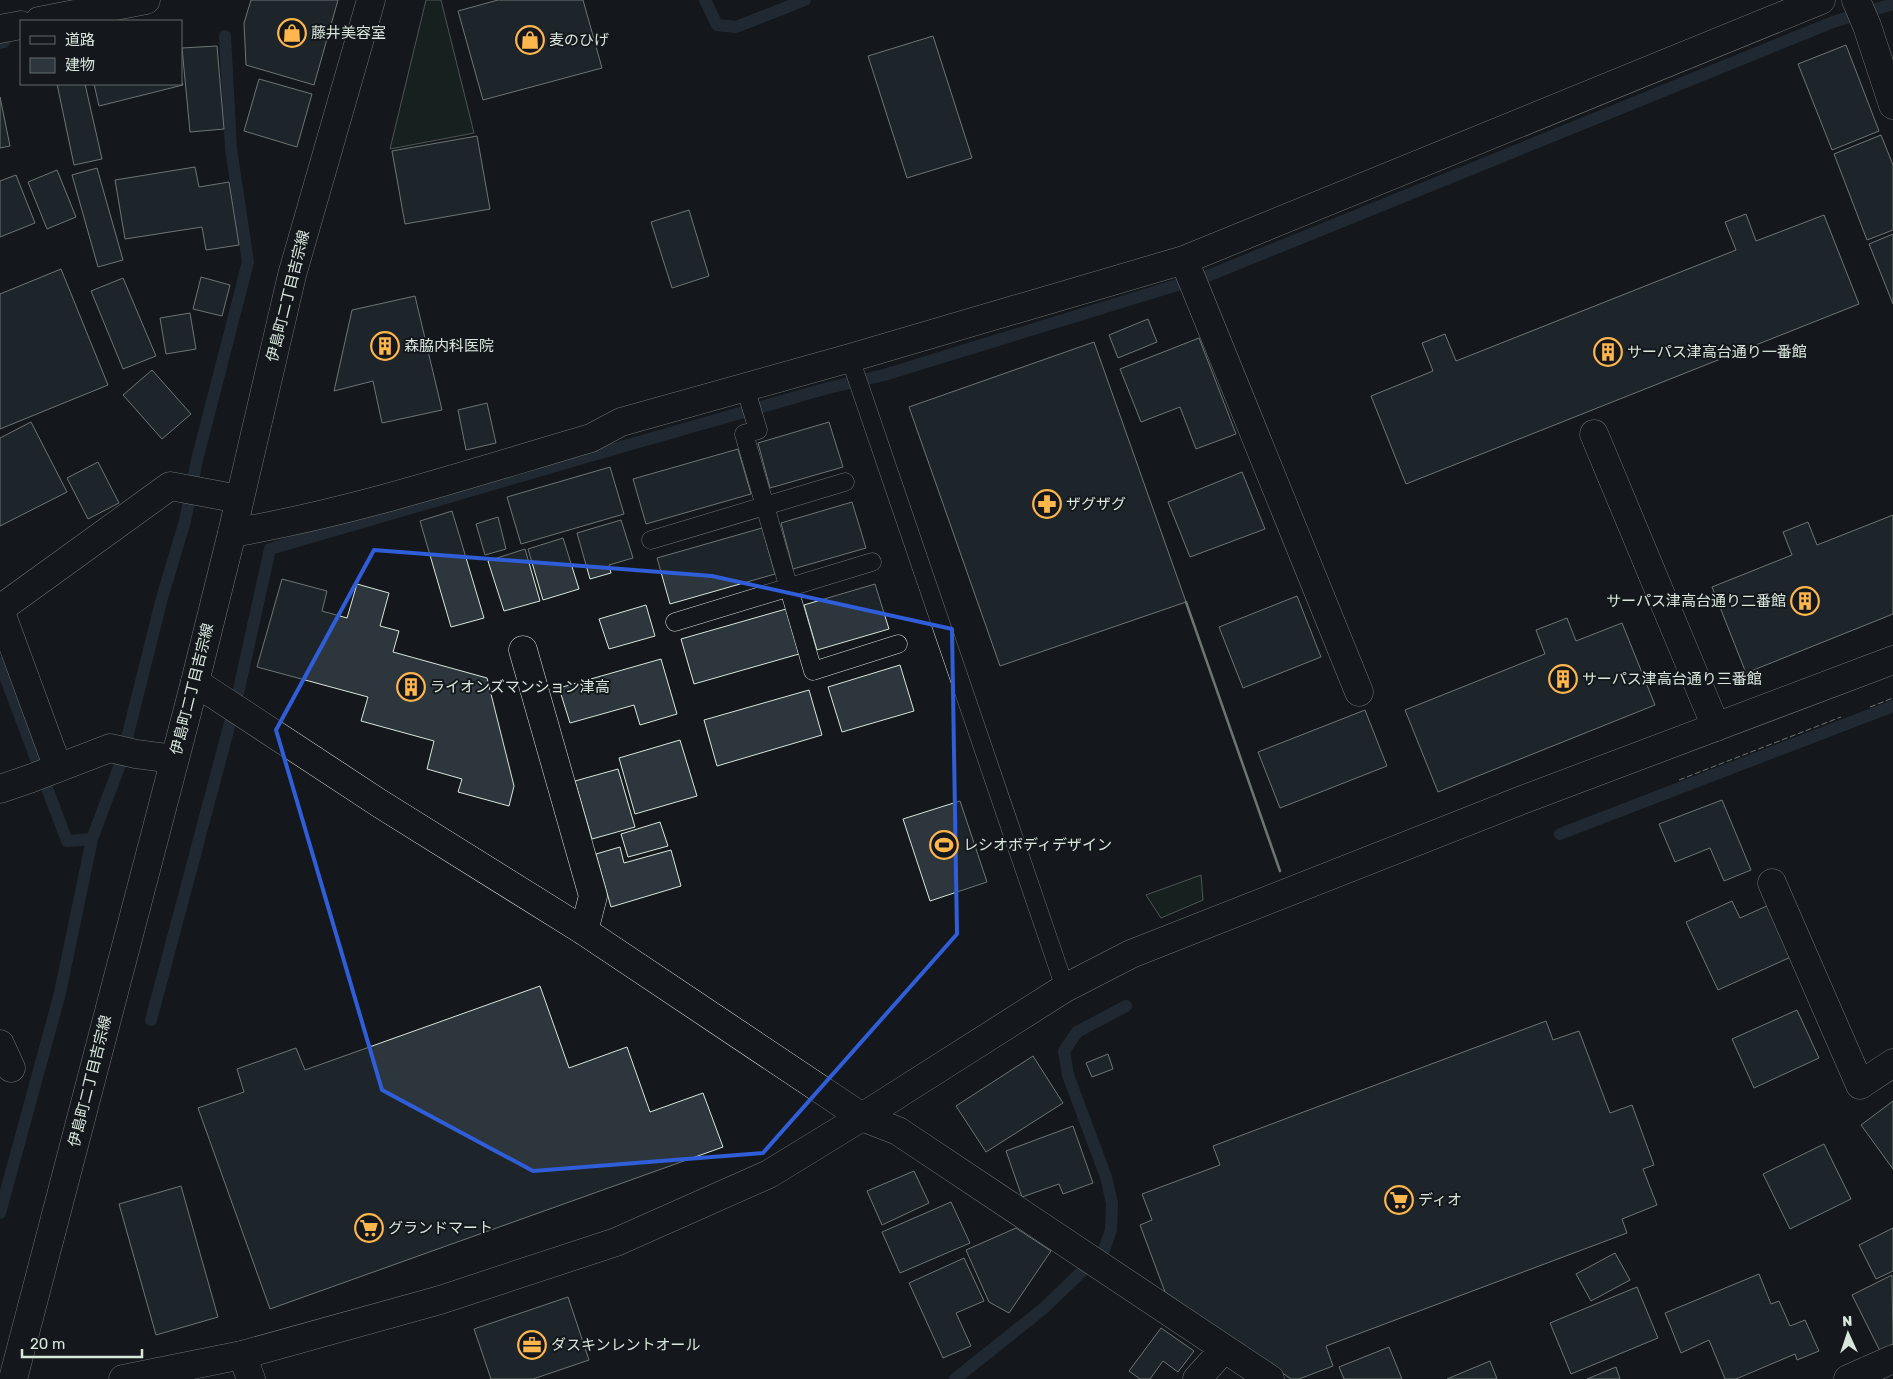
<svg xmlns="http://www.w3.org/2000/svg" width="1893" height="1379" viewBox="0 0 1893 1379" font-family="Rubik,'Noto Sans JP',sans-serif">
<style>
.grass{fill:#1a2d24;stroke:#939e99}
.lines{fill:none;stroke-linecap:round;stroke-linejoin:round}
.stream{stroke:#2f3f4d;stroke-width:12}
.building{fill:#2c363c;stroke:#d8e6dc}
.lane-casing{stroke:#d8e6dc;stroke-width:19}
.street-casing{stroke:#d8e6dc;stroke-width:29}
.secondary-casing{stroke:#d8e6dc;stroke-width:29}
.lane{stroke:#14181c;stroke-width:18}
.street{stroke:#14181c;stroke-width:28}
.secondary{stroke:#14181c;stroke-width:28}
.fence{stroke:#d8e6dc;stroke-width:1;stroke-dasharray:6 2.5;stroke-linecap:butt}
.wall{stroke:#d8e6dc;stroke-width:2.5}
.marked{fill:none;stroke:#305dd8;stroke-width:4;stroke-linejoin:round}
.labels{text-anchor:middle;stroke-width:4;stroke-linejoin:round;paint-order:stroke}
.poi-label{font-size:15px;fill:#d8e6dc;stroke:#14181c;text-anchor:start}
.street-label{font-size:15px;fill:#d8e6dc;stroke:#14181c}
</style>
<rect width="100%" height="100%" fill="#14181c"/>
<path class="grass" d="M 426,0 L 441,0 L 474,133 L 390,149 Z
M 1201,875 L 1203,900 L 1161,918 L 1146,895 Z"/>
<g class="lines">
<path class="stream" d="M 705,0 L 717,25 L 736,27 L 805,0
M 0,43 L 4,42
M 0,663 L 67,841 L 92,839
M 1560,834 L 1893,706
M 151,1020 L 239,689 L 270,549 L 614,449 L 828,388 L 884,375 L 1210,275 L 1833,22 L 1893,4
M 0,1213 L 60,993 L 92,839 L 121,762 L 162,598 L 185,521 L 197,460 L 248,262 L 231,149 L 225,36
M 955,1379 L 1044,1308 L 1104,1250 L 1111,1230 L 1112,1203 L 1106,1177 L 1068,1075 L 1064,1051 L 1077,1032 L 1126,1006"/>
</g>
<path class="building" d="M 251,0 L 338,0 L 314,85 L 246,65 L 244,23 Z
M 498,0 L 583,0 L 602,68 L 483,100 L 458,11 Z
M 933,36 L 972,158 L 907,178 L 868,56 Z
M 1846,45 L 1879,131 L 1832,150 L 1798,64 Z
M 217,46 L 224,129 L 190,132 L 182,48 Z
M 181,79 L 183,85 L 99,106 L 94,84 L 181,84 Z
M 259,79 L 312,94 L 297,147 L 244,131 Z
M 57,84 L 85,84 L 102,159 L 74,165 Z
M 0,97 L 10,146 L 0,148 Z
M 1881,135 L 1893,165 L 1893,230 L 1867,240 L 1834,154 Z
M 477,136 L 490,209 L 405,224 L 392,151 Z
M 195,167 L 199,187 L 229,182 L 239,245 L 206,250 L 202,227 L 125,239 L 115,180 Z
M 97,168 L 123,260 L 98,267 L 72,175 Z
M 57,170 L 76,217 L 47,229 L 28,182 Z
M 16,175 L 35,223 L 0,237 L 0,181 Z
M 689,210 L 709,276 L 672,288 L 651,222 Z
M 1746,214 L 1756,241 L 1824,215 L 1859,304 L 1406,484 L 1371,396 L 1433,371 L 1422,343 L 1445,334 L 1456,361 L 1736,250 L 1725,222 Z
M 1893,234 L 1893,304 L 1869,244 Z
M 61,269 L 108,385 L 0,429 L 0,294 Z
M 201,277 L 230,285 L 222,316 L 193,309 Z
M 123,278 L 156,356 L 123,369 L 91,291 Z
M 415,296 L 442,410 L 382,423 L 373,381 L 334,391 L 352,310 Z
M 190,313 L 196,349 L 166,354 L 160,318 Z
M 1148,319 L 1157,342 L 1118,358 L 1109,335 Z
M 1199,338 L 1236,434 L 1196,449 L 1180,407 L 1141,422 L 1120,369 Z
M 1094,342 L 1186,602 L 1000,666 L 909,407 Z
M 152,370 L 191,414 L 162,439 L 123,395 Z
M 487,403 L 496,443 L 466,450 L 458,410 Z
M 31,422 L 67,492 L 0,526 L 0,438 Z
M 829,422 L 843,467 L 770,488 L 758,443 Z
M 738,449 L 751,494 L 646,524 L 633,479 Z
M 98,462 L 119,503 L 88,519 L 67,478 Z
M 610,467 L 624,514 L 521,544 L 507,497 Z
M 1242,472 L 1265,529 L 1190,557 L 1168,502 Z
M 852,502 L 866,548 L 793,569 L 781,523 Z
M 452,511 L 484,618 L 451,627 L 420,521 Z
M 1893,515 L 1893,614 L 1746,673 L 1712,587 L 1792,555 L 1783,532 L 1808,522 L 1817,545 Z
M 498,517 L 506,549 L 485,555 L 476,524 Z
M 621,520 L 633,558 L 609,565 L 611,573 L 590,579 L 577,533 Z
M 762,528 L 775,574 L 670,604 L 657,558 Z
M 563,538 L 579,589 L 543,600 L 528,549 Z
M 525,549 L 540,601 L 504,611 L 488,561 Z
M 282,579 L 327,591 L 322,611 L 347,618 L 357,584 L 389,593 L 380,626 L 399,631 L 393,652 L 487,678 L 514,786 L 509,806 L 458,792 L 462,779 L 427,769 L 434,741 L 361,721 L 368,697 L 257,667 Z
M 875,584 L 889,629 L 817,650 L 804,605 Z
M 1297,596 L 1321,657 L 1243,688 L 1219,627 Z
M 646,605 L 655,636 L 609,649 L 599,619 Z
M 786,609 L 799,654 L 694,684 L 681,639 Z
M 1567,618 L 1576,641 L 1622,623 L 1655,705 L 1438,792 L 1405,710 L 1545,654 L 1536,630 Z
M 661,659 L 677,714 L 640,725 L 634,705 L 570,723 L 559,688 Z
M 900,665 L 914,711 L 842,732 L 828,687 Z
M 809,690 L 822,735 L 717,766 L 704,720 Z
M 1365,710 L 1387,766 L 1280,808 L 1258,752 Z
M 680,740 L 697,796 L 635,814 L 619,758 Z
M 618,769 L 635,827 L 592,839 L 575,781 Z
M 1722,800 L 1751,870 L 1724,881 L 1710,848 L 1675,862 L 1659,824 Z
M 960,801 L 987,882 L 930,901 L 903,819 Z
M 660,822 L 668,846 L 628,857 L 621,834 Z
M 620,847 L 624,863 L 671,850 L 681,886 L 611,907 L 596,854 Z
M 1732,901 L 1740,918 L 1769,905 L 1793,956 L 1718,990 L 1686,922 Z
M 540,986 L 569,1068 L 627,1047 L 650,1112 L 703,1093 L 723,1147 L 270,1309 L 198,1108 L 244,1092 L 237,1069 L 296,1048 L 305,1070 Z
M 1797,1010 L 1819,1058 L 1754,1088 L 1732,1039 Z
M 1546,1021 L 1553,1040 L 1579,1031 L 1610,1113 L 1632,1105 L 1654,1165 L 1643,1169 L 1657,1205 L 1622,1219 L 1627,1233 L 1326,1346 L 1333,1366 L 1299,1379 L 1291,1379 L 1165,1292 L 1140,1225 L 1152,1220 L 1142,1194 L 1220,1165 L 1213,1146 Z
M 1108,1054 L 1113,1069 L 1092,1077 L 1086,1063 Z
M 1033,1056 L 1063,1103 L 986,1152 L 956,1106 Z
M 1893,1101 L 1893,1169 L 1861,1125 Z
M 1073,1126 L 1093,1183 L 1063,1194 L 1059,1184 L 1022,1197 L 1006,1151 Z
M 1824,1144 L 1851,1199 L 1790,1229 L 1763,1174 Z
M 914,1171 L 929,1203 L 882,1225 L 867,1191 Z
M 181,1186 L 218,1317 L 156,1335 L 119,1204 Z
M 951,1202 L 970,1243 L 900,1273 L 882,1232 Z
M 1016,1228 L 1051,1251 L 1009,1313 L 989,1302 L 966,1250 Z
M 1893,1228 L 1893,1271 L 1876,1279 L 1859,1245 Z
M 1615,1253 L 1630,1280 L 1591,1301 L 1576,1274 Z
M 964,1258 L 984,1301 L 956,1313 L 971,1346 L 943,1358 L 909,1283 Z
M 1759,1274 L 1771,1304 L 1779,1301 L 1790,1326 L 1805,1320 L 1819,1351 L 1797,1360 L 1795,1354 L 1736,1379 L 1725,1379 L 1709,1340 L 1681,1353 L 1665,1313 Z
M 1892,1275 L 1893,1344 L 1880,1351 L 1852,1295 Z
M 1637,1287 L 1658,1338 L 1571,1374 L 1550,1323 Z
M 568,1297 L 589,1360 L 533,1379 L 491,1379 L 474,1329 Z
M 1161,1328 L 1194,1351 L 1178,1372 L 1163,1361 L 1150,1379 L 1140,1379 L 1129,1371 Z
M 1389,1347 L 1402,1379 L 1344,1379 L 1339,1367 Z
M 1490,1361 L 1497,1379 L 1447,1379 Z
M 1616,1367 L 1620,1379 L 1587,1379 Z"/>
<g class="lines">
<defs>
<path id="lane" d="M 850,358 L 1065,988
M 745,387 L 758,430 L 744,434 L 813,671 L 898,644
M 651,540 L 845,482
M 675,622 L 872,562"/>
<path id="street" d="M 1856,0 L 1867,26 L 1893,105
M 39,21 L 146,0
M 0,29 L 21,25
M 1184,260 L 1359,692
M 1594,434 L 1716,727
M 232,533 C 354,512 472,473 591,438 L 621,422 L 850,358 L 1184,260 L 1821,0
M 0,609 L 170,486 L 239,499
M 0,610 L 58,768
M 523,650 L 593,896 L 584,931
M 195,682 L 379,803 L 584,931 L 862,1117 L 898,1131 L 1270,1379
M 0,789 L 32,778 L 110,748 L 136,754 L 174,759
M 1772,883 L 1860,1085 L 1893,1063
M 0,1044 L 11,1068
M 242,1355 L 251,1379
M 1197,1379 L 1224,1349
M 1848,1379 L 1893,1359"/>
<path id="secondary" d="M 13,1379 L 195,682 L 232,533 L 292,275 L 371,0
M 123,1379 L 242,1355 L 440,1300 L 616,1242 L 769,1174 L 862,1117 L 1065,988 L 1131,954 L 1522,800 L 1893,660"/>
</defs>
<use href="#lane" class="lane-casing"/>
<use href="#street" class="street-casing"/>
<use href="#secondary" class="secondary-casing"/>
<use href="#lane" class="lane"/>
<use href="#street" class="street"/>
<use href="#secondary" class="secondary"/>
<path class="fence" d="M 1870,707 L 1893,698
M 1679,780 L 1841,717"/>
<path class="wall" d="M 1186,602 L 1280,871"/>
</g>
<path d="M0 0H1893V1379H0ZM 374,550 L 712,576 L 952,629 L 957,934 L 763,1153 L 533,1171 L 382,1090 L 276,730 Z" fill="#14181c" fill-opacity=".55" fill-rule="evenodd"/>
<path class="marked" d="M 374,550 L 712,576 L 952,629 L 957,934 L 763,1153 L 533,1171 L 382,1090 L 276,730 Z"/>
<defs>
<symbol id="shop-ring" viewBox="-11 -11 22 22"><circle r="9.5" fill="#14181c" stroke="#ffb74d" stroke-width="1.5"/><path d="M-5-2.5h2.3a2.7 3.5 0 0 1 5.4 0H5L5.5 6h-11ZM-1.5-2.5h3a1.5 2.3 0 0 0-3 0Z" fill="#ffb74d"/></symbol>
<symbol id="building-ring" viewBox="-11 -11 22 22"><circle r="9.5" fill="#14181c" stroke="#ffb74d" stroke-width="1.5"/><path d="M-4-6H4V6H1V3H-1V6H-4ZM-2.5-4.3h1.7v1.8h-1.7ZM.8-4.3h1.7v1.8H.8ZM-2.5-1h1.7V.8h-1.7ZM.8-1h1.7V.8H.8Z" fill="#ffb74d"/></symbol>
<symbol id="pharmacy-ring" viewBox="-11 -11 22 22"><circle r="9.5" fill="#14181c" stroke="#ffb74d" stroke-width="1.5"/><path d="M-2-6h4v4h4v4h-4v4h-4v-4h-4v-4h4Z" fill="#ffb74d"/></symbol>
<symbol id="stadium-ring" viewBox="-11 -11 22 22"><circle r="9.5" fill="#14181c" stroke="#ffb74d" stroke-width="1.5"/><path d="M0-5a6.5 5 0 1 0 0 10a6.5 5 0 1 0 0-10ZM-3.5-1.8h7v3.6h-7Z" fill="#ffb74d"/></symbol>
<symbol id="supermarket-ring" viewBox="-11 -11 22 22"><circle r="9.5" fill="#14181c" stroke="#ffb74d" stroke-width="1.5"/><path d="M-6-5.5h2.5l.6 2H6L4.5 2H-2.5L-4.4-4H-6ZM-1.5 3.2a1.3 1.3 0 1 0 .1 0ZM3 3.2a1.3 1.3 0 1 0 .1 0Z" fill="#ffb74d"/></symbol>
<symbol id="office-ring" viewBox="-11 -11 22 22"><circle r="9.5" fill="#14181c" stroke="#ffb74d" stroke-width="1.5"/><path d="M-6-3h4V-5.5h4V-3h4V5H-6ZM-1-4.5V-3h2v-1.5ZM-6 0V1H6V0Z" fill="#ffb74d"/></symbol>
</defs>
<g fill-rule="evenodd">
<use href="#shop-ring" x="276" y="17" width="32" height="32"/>
<use href="#shop-ring" x="514" y="24" width="32" height="32"/>
<use href="#building-ring" x="369" y="330" width="32" height="32"/>
<use href="#building-ring" x="1592" y="336" width="32" height="32"/>
<use href="#pharmacy-ring" x="1031" y="488" width="32" height="32"/>
<use href="#building-ring" x="1789" y="585" width="32" height="32"/>
<use href="#building-ring" x="1547" y="663" width="32" height="32"/>
<use href="#building-ring" x="395" y="671" width="32" height="32"/>
<use href="#stadium-ring" x="928" y="829" width="32" height="32"/>
<use href="#supermarket-ring" x="1383" y="1184" width="32" height="32"/>
<use href="#supermarket-ring" x="353" y="1212" width="32" height="32"/>
<use href="#office-ring" x="516" y="1329" width="32" height="32"/>
</g>
<g class="labels">
<g class="poi-label">
<text x="311" y="38">藤井美容室</text>
<text x="549" y="45">麦のひげ</text>
<text x="404" y="351">森脇内科医院</text>
<text x="1627" y="357">サーパス津高台通り一番館</text>
<text x="1066" y="509">ザグザグ</text>
<text x="1786" y="606" text-anchor="end">サーパス津高台通り二番館</text>
<text x="1582" y="684">サーパス津高台通り三番館</text>
<text x="430" y="692">ライオンズマンション津高</text>
<text x="963" y="850">レシオボディデザイン</text>
<text x="1418" y="1205">ディオ</text>
<text x="388" y="1233">グランドマート</text>
<text x="551" y="1350">ダスキンレントオール</text>
</g>
<g class="street-label">
<text transform="translate(288 296) rotate(-76)" y="5">伊島町二丁目吉宗線</text>
<text transform="translate(192 689) rotate(-76)" y="5">伊島町二丁目吉宗線</text>
<text transform="translate(90 1081) rotate(-76)" y="5">伊島町二丁目吉宗線</text>
</g>
</g>
<rect x="20" y="20" width="162" height="65" fill="#14181c" stroke="#626a69"/>
<rect x="30" y="36" width="25" height="8" fill="#14181c" stroke="#626a69"/>
<text x="65" y="45" font-size="15" fill="#d8e6dc">道路</text>
<rect x="30" y="58" width="25" height="15" fill="#2c363c" stroke="#626a69"/>
<text x="65" y="70" font-size="15" fill="#d8e6dc">建物</text>
<g transform="translate(1848 1334) rotate(357)" stroke="#14181c" stroke-width="4" paint-order="stroke">
<path d="M0-4L9 19L0 12L-9 19Z" fill="#d8e6dc"/>
<text y="-8" font-size="14" font-weight="bold" text-anchor="middle" fill="#d8e6dc">N</text>
</g>
<path d="M22 1349v8h120v-8" fill="none" stroke="#d8e6dc" stroke-width="2.5"/>
<text x="30" y="1349" font-size="15" fill="#d8e6dc" stroke="#14181c" stroke-width="4" paint-order="stroke">20 m</text>
</svg>
